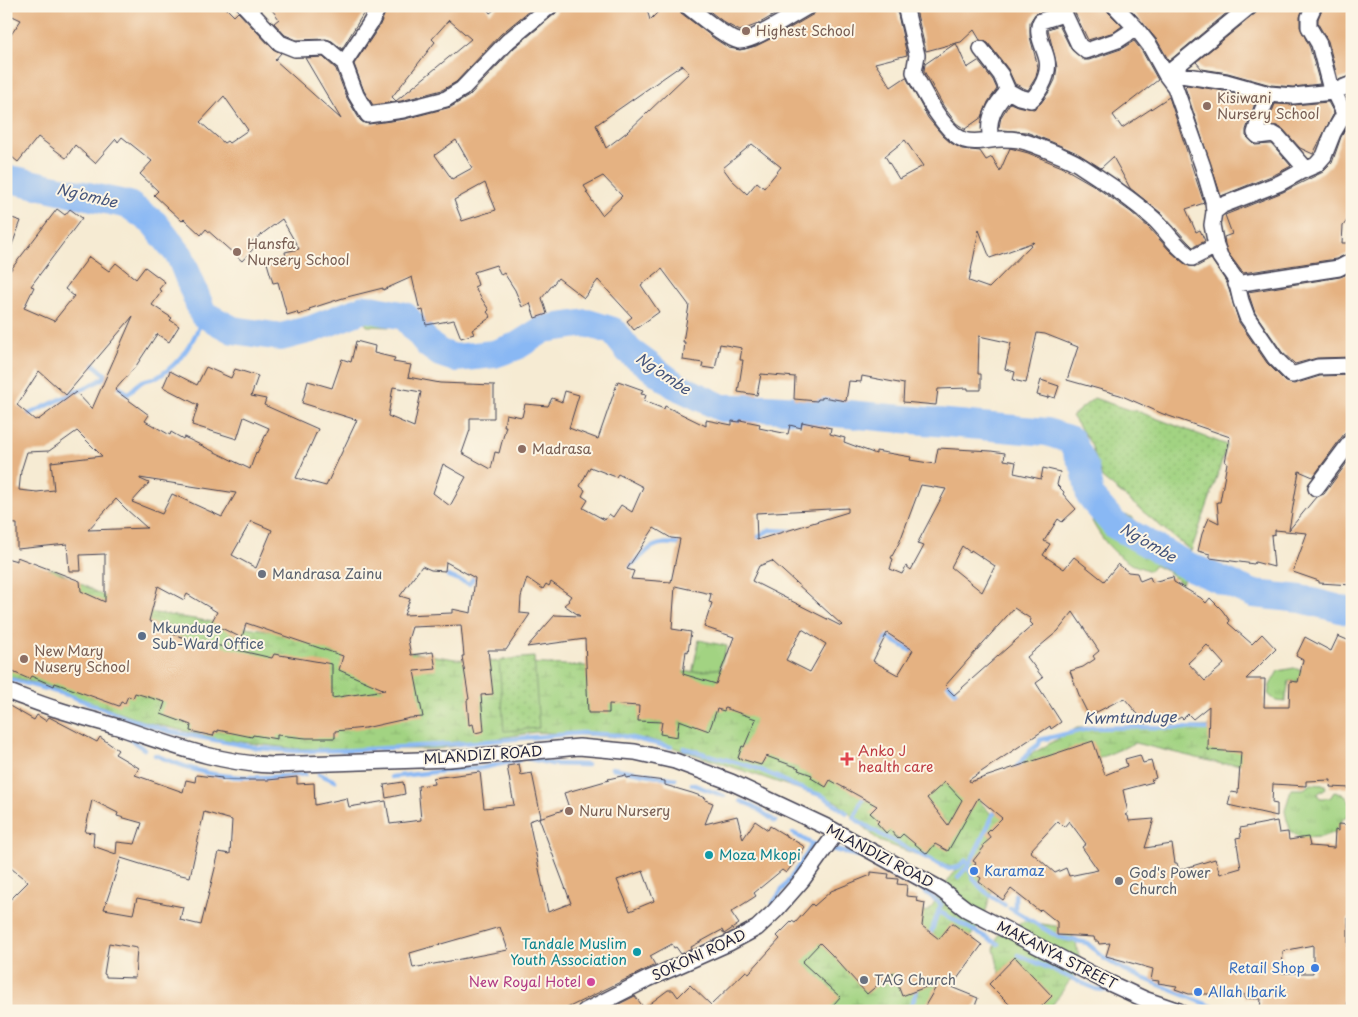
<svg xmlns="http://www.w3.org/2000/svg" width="1358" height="1017" viewBox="0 0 1358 1017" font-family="'Playpen Sans',sans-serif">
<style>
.grass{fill:url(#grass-tufts);stroke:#627a5e}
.wetland{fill:url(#wetland-marsh);stroke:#627a5e}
.park{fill:url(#park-dots);stroke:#627a5e}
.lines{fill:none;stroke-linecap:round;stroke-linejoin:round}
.stream{stroke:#89b8f4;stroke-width:4.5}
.river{stroke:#89b8f4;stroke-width:28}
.building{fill:#e5b282;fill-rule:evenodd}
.minor-casing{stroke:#424052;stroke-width:18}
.minor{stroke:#fff;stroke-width:15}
.education-dot{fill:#8d6e63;stroke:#fcf5e5;stroke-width:2}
.worship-dot{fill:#6b7280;stroke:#fcf5e5;stroke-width:2}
.service-dot{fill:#5c6f8a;stroke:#fcf5e5;stroke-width:2}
.health-dot{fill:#e0444e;stroke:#fcf5e5;stroke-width:2}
.culture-dot{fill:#0f9aa8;stroke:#fcf5e5;stroke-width:2}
.shop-dot{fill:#3f7fe0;stroke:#fcf5e5;stroke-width:2}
.hotel-dot{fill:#d1479c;stroke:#fcf5e5;stroke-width:2}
.labels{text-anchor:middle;stroke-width:4;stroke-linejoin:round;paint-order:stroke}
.education-label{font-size:14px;fill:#785e54;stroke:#fcf5e5;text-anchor:start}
.worship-label{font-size:14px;fill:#5b616d;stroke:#fcf5e5;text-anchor:start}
.service-label{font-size:14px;fill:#4e5e75;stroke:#fcf5e5;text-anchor:start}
.health-label{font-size:14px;fill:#be3a42;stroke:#fcf5e5;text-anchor:start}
.street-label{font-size:14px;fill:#22223b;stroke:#fcf5e5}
.culture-label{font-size:14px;fill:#0d838f;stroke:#fcf5e5;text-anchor:start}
.shop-label{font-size:14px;fill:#366cbe;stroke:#fcf5e5;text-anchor:start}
.hotel-label{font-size:14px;fill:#b23c85;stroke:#fcf5e5;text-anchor:end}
.water-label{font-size:15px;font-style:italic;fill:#46567c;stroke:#fcf5e5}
</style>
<defs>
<pattern id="grass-tufts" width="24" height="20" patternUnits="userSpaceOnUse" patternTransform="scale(1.25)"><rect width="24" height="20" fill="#a2d382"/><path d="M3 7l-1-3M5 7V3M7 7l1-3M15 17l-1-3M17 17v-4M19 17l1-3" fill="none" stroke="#8bb571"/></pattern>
<pattern id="wetland-marsh" width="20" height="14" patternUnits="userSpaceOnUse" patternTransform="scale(1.25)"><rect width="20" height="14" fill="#a2d382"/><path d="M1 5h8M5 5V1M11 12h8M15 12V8" fill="none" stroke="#8bb571"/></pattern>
<pattern id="park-dots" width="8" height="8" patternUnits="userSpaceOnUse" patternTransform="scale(1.25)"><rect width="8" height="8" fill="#a2d382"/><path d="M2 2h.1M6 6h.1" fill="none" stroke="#8bb571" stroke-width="1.8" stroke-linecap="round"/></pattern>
</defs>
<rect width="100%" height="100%" fill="#fcf5e5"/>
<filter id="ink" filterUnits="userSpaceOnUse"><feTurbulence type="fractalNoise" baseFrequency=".02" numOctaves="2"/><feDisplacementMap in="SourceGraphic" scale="10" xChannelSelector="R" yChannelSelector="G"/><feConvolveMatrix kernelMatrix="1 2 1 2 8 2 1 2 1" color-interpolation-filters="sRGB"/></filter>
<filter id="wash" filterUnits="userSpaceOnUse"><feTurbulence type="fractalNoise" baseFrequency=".0096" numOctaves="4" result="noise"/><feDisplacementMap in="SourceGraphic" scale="20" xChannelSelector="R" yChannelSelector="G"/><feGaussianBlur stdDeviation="1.12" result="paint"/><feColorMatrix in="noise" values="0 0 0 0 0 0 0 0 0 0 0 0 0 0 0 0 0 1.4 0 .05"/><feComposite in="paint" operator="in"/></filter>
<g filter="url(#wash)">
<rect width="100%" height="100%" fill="#f6ebd3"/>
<path class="grass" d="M 369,314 L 378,314 L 382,322 L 388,320 L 392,325 L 390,327 L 367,326 L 364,321 L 365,317 Z
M 1102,509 L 1132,517 L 1147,533 L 1143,538 L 1165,547 L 1189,560 L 1182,584 L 1167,571 L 1154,565 L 1150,571 C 1143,568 1134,566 1128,562 C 1113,553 1100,537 1092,521 Z
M 699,640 L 727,646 L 715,682 L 692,674 Z
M 1294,668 L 1305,672 L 1297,682 L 1289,681 L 1285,702 L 1276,701 L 1268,694 L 1270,685 L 1278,671 Z
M 1311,784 L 1325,785 L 1326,788 L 1317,794 L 1320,798 L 1330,798 L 1334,792 L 1344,794 L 1352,805 L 1352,812 L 1343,819 L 1335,832 L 1321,837 L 1300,838 L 1291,832 L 1287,820 L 1285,811 L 1291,789 L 1304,789 Z"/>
<path class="wetland" d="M 41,569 L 54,569 L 109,599 L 142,611 L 455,659 L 691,672 L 749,665 L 932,748 L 992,815 L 1023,759 L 1077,728 L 1352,725 L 1352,760 L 1222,764 L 1135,743 L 1046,781 L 1008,833 L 984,918 L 944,972 L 960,1011 L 740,1011 L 809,942 L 852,946 L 897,916 L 929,911 L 944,886 L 957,869 L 879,841 L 837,802 L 648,739 L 535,732 L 437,749 L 297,749 L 218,739 L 142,721 L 44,685 L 6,676 L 6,599 Z
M 1024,921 L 1061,927 L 1075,939 L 1081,965 L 1051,1007 L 1028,1006 L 1002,983 L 994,949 L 998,935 Z"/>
<path class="park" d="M 1094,398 L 1129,410 L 1137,411 L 1227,445 L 1211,495 L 1191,551 L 1102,478 L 1091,444 L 1072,416 Z
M 534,657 L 539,728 L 504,731 L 499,660 Z"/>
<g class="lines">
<path class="stream" d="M 90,361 L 106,375
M 25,416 L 99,381 L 106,375 L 128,394 C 132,390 138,384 143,381 C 148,379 153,379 158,377 C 181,362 196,340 203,314
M 751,540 L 770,530 L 794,531
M 626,563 L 630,565 C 637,561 640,558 646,552 C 656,541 671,543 685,545
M 448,576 L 469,584 L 477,573
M 877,643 L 881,645 L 887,637 L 915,653
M 6,678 L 68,695 L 127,718 L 171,732 L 259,748 L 295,751 L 352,750 L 453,744 L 582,733 L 618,735 L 671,747
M 944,680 L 960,696
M 126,736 L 144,749
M 684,748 L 705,754
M 155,755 C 171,761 187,768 203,772 C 231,779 276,778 305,774
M 709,755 L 753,767 L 777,777 L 792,785 L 823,796 L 847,813
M 527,758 L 552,764 L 587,765
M 612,768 L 675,779
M 1014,770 L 1031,750 L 1039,744 L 1040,740 L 1091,728 L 1145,727 L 1213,729
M 319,774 L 335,781
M 391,777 L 452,770 L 482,768 L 519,760
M 692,784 L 724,796
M 741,801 L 753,806 L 775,821
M 854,818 L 862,800 L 866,796
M 857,820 L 883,836 L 949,869 L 959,867 L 966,860 C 969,865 969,870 972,875 C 978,889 993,897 1005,905
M 793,833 L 812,844 L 874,860
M 958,877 L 969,865 L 997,807
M 909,879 L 941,904 L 929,938
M 773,903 L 807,854 L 812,844
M 1010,908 L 1058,937 L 1087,943 L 1105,959 L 1128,972 L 1223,1011
M 938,911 L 998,944
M 1015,911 L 1015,895 L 1020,889
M 1019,955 L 1096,989 L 1111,991
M 571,1011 L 585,1004
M 908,1011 L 916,994 L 918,984"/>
<path class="river" d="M 6,181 L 15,180 L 129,205 L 154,223 L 180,256 L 203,314 L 233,330 L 281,337 L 312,329 L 366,308 L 405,316 L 429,345 L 440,353 L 455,358 L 494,354 L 517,346 L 544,329 L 587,323 L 613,331 L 629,351 L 675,385 L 722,408 L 765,408 L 803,410 L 1047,432 L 1071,440 L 1085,468 L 1090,496 L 1115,525 L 1186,565 L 1254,594 L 1301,599 L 1352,612"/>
</g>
<g id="blocks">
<path class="building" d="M 6,6 L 224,6 L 234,16 L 238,12 L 273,49 L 281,53 L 275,60 L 341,119 L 305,58 L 323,57 L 336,69 L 347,98 L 360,120 L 364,123 L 369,124 L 405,119 L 451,107 L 469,96 L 514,48 L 556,13 L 559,6 L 646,6 L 650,20 L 664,6 L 678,6 L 681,13 L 715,39 L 729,48 L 740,50 L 756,46 L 778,35 L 814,14 L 818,6 L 896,6 L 907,55 L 875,63 L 891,87 L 906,77 L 928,118 L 943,136 L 951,143 L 962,149 L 980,151 L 986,160 L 992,157 L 1000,171 L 1010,148 L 1028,153 L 1062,167 L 1093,185 L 1131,212 L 1148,227 L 1170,251 L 1186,265 L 1196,267 L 1211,259 L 1227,283 L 1239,322 L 1267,363 L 1286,382 L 1294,384 L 1320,376 L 1352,375 L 1352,431 L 1344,434 L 1313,477 L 1299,471 L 1289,530 L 1316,497 L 1324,494 L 1352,456 L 1352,585 L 1319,583 L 1319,581 L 1293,572 L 1307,533 L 1275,530 L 1275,534 L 1271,535 L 1274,567 L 1255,562 L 1254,564 L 1210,558 L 1210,554 L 1198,551 L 1202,534 L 1209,518 L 1219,523 L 1217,502 L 1220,502 L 1227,463 L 1225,462 L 1230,437 L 1163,414 L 1120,395 L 1067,380 L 1078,347 L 1045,334 L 1037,333 L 1026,383 L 1013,380 L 1015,372 L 1005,369 L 1011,343 L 979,336 L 978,374 L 981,374 L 981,390 L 968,390 L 968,388 L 938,389 L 936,405 L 903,402 L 904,384 L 862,376 L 861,382 L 849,381 L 846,401 L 822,397 L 822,399 L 818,399 L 817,401 L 794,399 L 795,377 L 761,374 L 757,395 L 738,392 L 743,360 L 740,360 L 742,348 L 720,344 L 715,369 L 702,367 L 703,363 L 683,360 L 685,342 L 683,342 L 689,305 L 662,269 L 641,285 L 659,312 L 634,330 L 627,321 L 632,317 L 598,280 L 584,298 L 558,278 L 542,298 L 547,314 L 535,318 L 530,303 L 522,307 L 515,290 L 504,273 L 501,275 L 496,265 L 474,272 L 478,285 L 474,287 L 489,310 L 487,312 L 491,317 L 472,330 L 474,334 L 461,338 L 454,320 L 426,325 L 423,310 L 420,311 L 412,277 L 383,290 L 383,288 L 343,298 L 309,309 L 310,311 L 298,315 L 297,312 L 287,315 L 278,282 L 273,283 L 267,263 L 286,257 L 285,252 L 299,249 L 282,219 L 250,243 L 255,247 L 242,261 L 206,229 L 201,235 L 184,219 L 182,221 L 154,195 L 158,191 L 140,174 L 152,161 L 122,137 L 118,142 L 116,139 L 95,163 L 75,145 L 66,158 L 38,137 L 18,162 L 6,152 L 6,42 L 21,20 L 6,13 ZM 682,65 L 689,73 L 627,132 L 606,148 L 596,125 ZM 224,96 L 248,130 L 229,143 L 227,141 L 224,143 L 200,122 ZM 456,140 L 472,168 L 452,179 L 435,155 ZM 905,140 L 923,166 L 899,179 L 885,156 ZM 752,144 L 781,167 L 764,188 L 757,182 L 747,194 L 731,179 L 723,168 ZM 603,176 L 622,196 L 602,215 L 586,192 L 588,192 L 584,186 ZM 485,183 L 496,210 L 462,221 L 454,200 ZM 979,230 L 990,258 L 1034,242 L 989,288 L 969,281 Z
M 269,6 L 368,6 L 342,49 L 332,41 L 326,39 L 297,40 L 285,35 L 274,23 L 279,19 Z
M 388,6 L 485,6 L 490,13 L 499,6 L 535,6 L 501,34 L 456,82 L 442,90 L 401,101 L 373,105 L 364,91 L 354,64 L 379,27 ZM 449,20 L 471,39 L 396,101 L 392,97 L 435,42 L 432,39 Z
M 703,6 L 790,6 L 758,24 L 740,31 L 725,23 Z
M 915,6 L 1057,6 L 1035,14 L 1030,22 L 1030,37 L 1038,67 L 1036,77 L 1028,90 L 1015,84 L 1008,69 L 988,43 L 980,40 L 974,30 L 961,42 L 956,43 L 967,68 L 978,61 L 993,80 L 997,89 L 988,102 L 982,117 L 965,129 L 966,130 L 956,123 L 944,107 L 924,71 L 925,64 L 956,43 L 926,51 Z
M 1067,6 L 1106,6 L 1108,12 L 1122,26 L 1114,32 L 1088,40 L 1074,11 Z
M 1128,6 L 1235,6 L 1169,61 L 1157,40 Z
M 1259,6 L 1304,6 L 1300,17 L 1300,27 L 1310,48 L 1320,84 L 1293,87 L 1271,85 L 1228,73 L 1202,69 L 1196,62 L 1256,13 Z
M 1323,6 L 1352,6 L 1352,75 L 1338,80 L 1328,41 L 1318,24 L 1318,19 Z
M 1059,25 L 1071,49 L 1084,60 L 1089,60 L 1121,49 L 1134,41 L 1142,51 L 1158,80 L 1113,115 L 1122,128 L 1169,97 L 1204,203 L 1186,209 L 1196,232 L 1200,230 L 1205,241 L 1193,247 L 1188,242 L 1161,213 L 1130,188 L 1113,157 L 1101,168 L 1077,153 L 1052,142 L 1026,132 L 1002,130 L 999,127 L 1001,117 L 1010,103 L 1017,106 L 1034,109 L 1041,103 L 1049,92 L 1055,80 L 1057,67 L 1048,29 Z
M 1187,85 L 1224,91 L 1256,100 L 1246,130 L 1246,136 L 1255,145 L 1272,144 L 1291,166 L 1276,174 L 1221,196 L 1185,87 Z
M 1328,102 L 1334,113 L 1313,154 L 1300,148 L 1283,129 L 1277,126 L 1267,125 L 1275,104 L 1294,105 Z
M 1352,119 L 1352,214 L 1343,226 L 1342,243 L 1352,243 L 1352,252 L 1336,259 L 1243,273 L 1228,253 L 1225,244 L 1224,237 L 1232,234 L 1225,215 L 1283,192 L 1323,172 L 1332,163 L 1341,137 Z
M 57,209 L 65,215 L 70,209 L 82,218 L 31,286 L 34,287 L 24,308 L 54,321 L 74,296 L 65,289 L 89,257 L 109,271 L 116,263 L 136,279 L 145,267 L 165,282 L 159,289 L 162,291 L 152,305 L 172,318 L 170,320 L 179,326 L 169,342 L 157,334 L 136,366 L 115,390 L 149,415 L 145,421 L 170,435 L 171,432 L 183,439 L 184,437 L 250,469 L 256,452 L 257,453 L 269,428 L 244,417 L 237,439 L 192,425 L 198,405 L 163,387 L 170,371 L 197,385 L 206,367 L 231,378 L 235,369 L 258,376 L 251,396 L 266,399 L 264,405 L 318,429 L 296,478 L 326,486 L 357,420 L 302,403 L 308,381 L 332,388 L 342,359 L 351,362 L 356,341 L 375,346 L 374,353 L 395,358 L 393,362 L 411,365 L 408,377 L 440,383 L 494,385 L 494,418 L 470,418 L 470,430 L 462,453 L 491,469 L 495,452 L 499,453 L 506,426 L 504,426 L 506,414 L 522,417 L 525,404 L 548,406 L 552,398 L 562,402 L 565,391 L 579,395 L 569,428 L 598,439 L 618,381 L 643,390 L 641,394 L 646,395 L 644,401 L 664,409 L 665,406 L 706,426 L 706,420 L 732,425 L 732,421 L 740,422 L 740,420 L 760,424 L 759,428 L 788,434 L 790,425 L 801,428 L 802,422 L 831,428 L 830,434 L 845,438 L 844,442 L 876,454 L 876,451 L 911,457 L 910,460 L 935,464 L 938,448 L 991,451 L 1005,453 L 1004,460 L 1016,462 L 1014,473 L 1041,479 L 1043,468 L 1060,472 L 1057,485 L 1064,492 L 1063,494 L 1076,509 L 1062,522 L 1058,519 L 1044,541 L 1050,544 L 1043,555 L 1064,569 L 1074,557 L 1104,581 L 1118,564 L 1128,572 L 1137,573 L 1140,581 L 1150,577 L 1152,582 L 1173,577 L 1174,582 L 1201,598 L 1206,603 L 1210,598 L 1222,610 L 1230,621 L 1228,623 L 1252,644 L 1262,634 L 1276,649 L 1246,679 L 1265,679 L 1264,707 L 1289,707 L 1290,681 L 1298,682 L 1303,660 L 1296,656 L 1305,637 L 1331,651 L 1338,636 L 1352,642 L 1352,757 L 1350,788 L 1330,787 L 1331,780 L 1306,781 L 1306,786 L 1273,784 L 1272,803 L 1277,804 L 1277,816 L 1228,805 L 1231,792 L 1238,793 L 1241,752 L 1208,750 L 1209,706 L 1193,719 L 1188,714 L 1183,719 L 1181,717 L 1170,724 L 1167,719 L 1165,720 L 1163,716 L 1155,723 L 1152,719 L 1146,724 L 1125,699 L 1118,701 L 1089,716 L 1081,700 L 1070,671 L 1083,667 L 1095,659 L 1093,656 L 1099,651 L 1073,612 L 1058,631 L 1027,657 L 1043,678 L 1036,683 L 1061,722 L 1051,729 L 1050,726 L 969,780 L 970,782 L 1093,741 L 1105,775 L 1127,766 L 1125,759 L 1140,755 L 1143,763 L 1151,761 L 1156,778 L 1151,780 L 1153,782 L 1123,790 L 1128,813 L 1125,815 L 1128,816 L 1129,821 L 1154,819 L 1145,848 L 1172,844 L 1175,863 L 1177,863 L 1179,870 L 1215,859 L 1220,874 L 1241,868 L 1236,838 L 1241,837 L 1240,828 L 1277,821 L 1279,833 L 1288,832 L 1289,840 L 1308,837 L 1310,846 L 1334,848 L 1335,830 L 1338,831 L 1338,824 L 1352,825 L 1352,919 L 1348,918 L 1348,948 L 1352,948 L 1352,997 L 1348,997 L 1347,1011 L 1260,1010 L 1261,999 L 1244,998 L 1244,994 L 1189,994 L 1175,989 L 1177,986 L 1158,983 L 1159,981 L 1151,980 L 1153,969 L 1106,956 L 1110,943 L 1099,944 L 1098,941 L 1095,941 L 1094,937 L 1057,935 L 1057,922 L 1041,909 L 1039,911 L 1011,889 L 1003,900 L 979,882 L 981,878 L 971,871 L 976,863 L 973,861 L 984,847 L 983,845 L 991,838 L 987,833 L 1002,818 L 978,798 L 948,851 L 935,844 L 927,854 L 903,834 L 898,839 L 890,830 L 886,833 L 877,823 L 879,821 L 870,813 L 877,806 L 830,780 L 826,787 L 811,778 L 812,775 L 798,770 L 799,768 L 766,756 L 761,765 L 738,758 L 742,746 L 744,747 L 756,719 L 725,708 L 724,711 L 717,709 L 709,731 L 679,720 L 677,737 L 660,734 L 662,722 L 638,721 L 639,706 L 609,704 L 609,713 L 588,713 L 585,639 L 527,647 L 555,615 L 580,616 L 564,605 L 569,601 L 568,600 L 571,596 L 551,582 L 549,586 L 546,584 L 543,589 L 527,578 L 521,597 L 520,613 L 530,614 L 506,650 L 488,650 L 493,694 L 481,695 L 484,731 L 475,733 L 473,724 L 469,725 L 467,700 L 469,699 L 462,656 L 464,656 L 461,625 L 412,627 L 408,640 L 411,655 L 433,652 L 436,669 L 414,671 L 423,717 L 410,718 L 365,728 L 335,731 L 335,738 L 306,738 L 277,735 L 277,739 L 253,735 L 252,737 L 218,730 L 218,732 L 215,731 L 213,736 L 190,731 L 191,725 L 161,714 L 165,702 L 135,693 L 133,698 L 128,696 L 125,703 L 121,702 L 119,706 L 55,683 L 54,686 L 31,676 L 29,679 L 6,669 L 6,558 L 17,561 L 17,557 L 80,581 L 81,591 L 105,602 L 105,554 L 80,555 L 81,571 L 69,571 L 67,544 L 17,549 L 17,524 L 6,523 L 6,276 ZM 133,316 L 92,409 L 76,392 L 38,420 L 37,419 L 35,420 L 17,405 L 39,371 L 66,395 ZM 393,387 L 421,392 L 414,427 L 388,416 ZM 77,431 L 102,456 L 51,462 L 54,490 L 37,492 L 19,490 L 21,471 L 27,452 L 49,451 ZM 443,464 L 466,477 L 450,506 L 433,493 ZM 590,467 L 616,477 L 618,474 L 643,487 L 632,512 L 621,505 L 613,517 L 609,514 L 605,520 L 583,508 L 588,500 L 582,496 L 585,490 L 580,486 ZM 140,478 L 152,480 L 236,493 L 222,517 L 172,494 L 162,514 L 132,502 L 149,483 L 140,479 ZM 921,485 L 946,489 L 917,544 L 924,546 L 911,570 L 906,566 L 902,574 L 890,569 L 893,559 L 891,558 L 900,541 ZM 116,499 L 126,509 L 147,528 L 88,530 ZM 848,508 L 848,512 L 757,540 L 756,513 ZM 251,521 L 272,530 L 256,568 L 232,555 ZM 654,528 L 671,538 L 680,539 L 671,582 L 631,579 L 634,571 L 627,569 ZM 962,546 L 970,552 L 971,550 L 995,566 L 982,592 L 951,567 ZM 772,561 L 842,625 L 841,626 L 752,581 L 759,566 ZM 446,562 L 475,578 L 471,613 L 452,609 L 452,613 L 404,615 L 410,599 L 400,596 L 422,566 L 431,570 L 445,571 ZM 158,586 L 184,600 L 187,594 L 217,612 L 211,623 L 242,638 L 246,623 L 343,656 L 339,670 L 385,690 L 332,698 L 332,664 L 274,654 L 272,658 L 185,638 L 157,629 L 159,626 L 149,621 ZM 675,586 L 711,594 L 709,602 L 712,603 L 704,627 L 734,637 L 716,684 L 683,674 L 686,651 L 688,652 L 691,632 L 672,629 ZM 1014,608 L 1031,619 L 1030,622 L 1033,625 L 954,695 L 945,686 ZM 802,629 L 826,644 L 810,672 L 786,660 ZM 887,633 L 913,650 L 898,675 L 873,661 ZM 1207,645 L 1224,664 L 1205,681 L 1188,663 ZM 945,782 L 962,800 L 948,825 L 927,798 ZM 1058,821 L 1064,827 L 1069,821 L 1086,844 L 1082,847 L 1098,870 L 1069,876 L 1066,868 L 1055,873 L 1030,851 ZM 1313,945 L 1313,973 L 1282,973 L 1283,951 Z
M 6,216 L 21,221 L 7,258 L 6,258 Z
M 1352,272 L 1352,315 L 1349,316 L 1352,327 L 1352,357 L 1317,358 L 1295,364 L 1282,352 L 1255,313 L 1248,292 L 1340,277 Z
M 1041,380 L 1059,386 L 1055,398 L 1048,396 L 1048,398 L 1037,395 Z
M 6,704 L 34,720 L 37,715 L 46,721 L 49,717 L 97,742 L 100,737 L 118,750 L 115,754 L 139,768 L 135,775 L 183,792 L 186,780 L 195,782 L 196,775 L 222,778 L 222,780 L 268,780 L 297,777 L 297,784 L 314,783 L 315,805 L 347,798 L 349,807 L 386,801 L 390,824 L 421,820 L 418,786 L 434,784 L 433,778 L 480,772 L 484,808 L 514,805 L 507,766 L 519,764 L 521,775 L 532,773 L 541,817 L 529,821 L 548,912 L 571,903 L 539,818 L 569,808 L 564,793 L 609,780 L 608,779 L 626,775 L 626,778 L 632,777 L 665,781 L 665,785 L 692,793 L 706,798 L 705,800 L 713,803 L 705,824 L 737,816 L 743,839 L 755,821 L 768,830 L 770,826 L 805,847 L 802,851 L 803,852 L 786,873 L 782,870 L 754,893 L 756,896 L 731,912 L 739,924 L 724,934 L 722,930 L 691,947 L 692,949 L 681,954 L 676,947 L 674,948 L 672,944 L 650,956 L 655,965 L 563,1010 L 561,1008 L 555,1011 L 6,1011 L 6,904 L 28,882 L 6,864 ZM 92,800 L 118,813 L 117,816 L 142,823 L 135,844 L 117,842 L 116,854 L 93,846 L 94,833 L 85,832 ZM 204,812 L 232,820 L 230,854 L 219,852 L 201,925 L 180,920 L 183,907 L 137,898 L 133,914 L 104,909 L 121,858 L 163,871 L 190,877 ZM 643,871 L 654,901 L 630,911 L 617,880 ZM 500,927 L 508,950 L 413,968 L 410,953 ZM 109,943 L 137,948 L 135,978 L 106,977 L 106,975 L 104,974 Z
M 403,782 L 405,794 L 386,798 L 384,785 Z
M 871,872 L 889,874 L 888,878 L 898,879 L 897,884 L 907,885 L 906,896 L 917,897 L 916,901 L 925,903 L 922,926 L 939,939 L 952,923 L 982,945 L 951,987 L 978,998 L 973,1011 L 922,1011 L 939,982 L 902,996 L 893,972 L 867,994 L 831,954 L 820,943 L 802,962 L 840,997 L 828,1011 L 616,1011 L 613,1007 L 635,996 L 644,1008 L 668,990 L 673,990 L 678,997 L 690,985 L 711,1005 L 746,971 L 749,973 L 780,939 L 777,936 L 792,921 L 795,923 L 812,904 L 814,906 L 831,891 L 871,875 Z
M 1015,957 L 1052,996 L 1037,1011 L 1016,1011 L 989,984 Z"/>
</g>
</g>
<g filter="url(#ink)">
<use href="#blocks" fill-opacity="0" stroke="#424052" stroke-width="1"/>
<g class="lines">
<defs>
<path id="minor" d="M 245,6 L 280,43 L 295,49 L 326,48 L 344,63 L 356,95 L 368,115 L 403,110 L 446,99 L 462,89 L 508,41 L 550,6
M 687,6 C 698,14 727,39 739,41 C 751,43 795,13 809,6
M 905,6 L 917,55 L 914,72 L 916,77 C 925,95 945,133 964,140 C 976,144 990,139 1002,139 C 1007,139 1013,139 1018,140 C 1029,142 1068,158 1078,164 C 1104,181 1132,199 1155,220 C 1168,233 1176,247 1192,258 L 1216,246
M 1115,6 L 1136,28 L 1150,46 L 1166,75 L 1175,87 L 1203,167 L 1213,201 L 1214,212 L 1212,225 L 1216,246 L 1220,257 L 1236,280 L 1241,301 L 1247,317 L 1275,358 L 1292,375 L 1318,367 L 1352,366
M 981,49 L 1001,75 L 1008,91 C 995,105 986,120 991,139
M 344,63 L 371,22 L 379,6
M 1168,73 L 1226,82 L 1269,94 L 1293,96 L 1333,92 L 1352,84
M 1166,75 L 1250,6
M 1008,91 L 1019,97 L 1031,100 C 1036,96 1038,92 1041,87 C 1046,78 1049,70 1047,60 C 1045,48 1034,33 1041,21 L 1060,15 L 1065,15 L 1079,45 L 1086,51 L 1118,40 L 1136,28
M 1269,94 L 1262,111 L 1255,133 L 1258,136 L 1273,134 L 1278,137 L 1306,169
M 1214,212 L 1223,205 L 1280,183 L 1300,172 L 1316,165 L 1324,156 L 1333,133 L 1343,116 L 1343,111 L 1329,82 L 1319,44 L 1309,27 L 1309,17 L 1314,6
M 1236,284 L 1339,268 L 1352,261
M 1316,488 L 1352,440
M 6,691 C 23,697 39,704 56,709 C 77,716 98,721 118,727 C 170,744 219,764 273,765 L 449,759 L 579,747 L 635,752 L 675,761 L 731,782 L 831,829 L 940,889 L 966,909 L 1105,981 L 1144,999 L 1179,1011
M 585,1011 L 648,979 L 729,943 L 757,928 L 775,911 L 803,879 L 836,833"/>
</defs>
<use href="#minor" class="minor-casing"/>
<use href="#minor" class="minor"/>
</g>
</g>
<g class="education-dot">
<circle cx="746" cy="31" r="5"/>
<circle cx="1207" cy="106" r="5"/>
<circle cx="237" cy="252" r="5"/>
<circle cx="522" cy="449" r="5"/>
<circle cx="24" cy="659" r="5"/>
<circle cx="569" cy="811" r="5"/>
</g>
<g class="worship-dot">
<circle cx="262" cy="574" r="5"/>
<circle cx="1119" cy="881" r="5"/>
<circle cx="864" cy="980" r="5"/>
</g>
<circle class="service-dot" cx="142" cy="636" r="5"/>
<path class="health-dot" d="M844.5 751.5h5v5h5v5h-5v5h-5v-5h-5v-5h5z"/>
<g class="culture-dot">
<circle cx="709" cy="855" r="5"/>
<circle cx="637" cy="952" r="5"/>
</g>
<g class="shop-dot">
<circle cx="974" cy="871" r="5"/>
<circle cx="1315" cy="968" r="5"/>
<circle cx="1198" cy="992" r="5"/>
</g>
<circle class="hotel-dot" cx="591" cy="982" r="5"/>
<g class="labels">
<g class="education-label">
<text x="756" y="36">Highest School</text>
<text x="1217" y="103">Kisiwani<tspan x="1217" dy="16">Nursery School</tspan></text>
<text x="247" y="249">Hansfa<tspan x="247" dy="16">Nursery School</tspan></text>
<text x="532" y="454">Madrasa</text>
<text x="34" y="656">New Mary<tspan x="34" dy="16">Nusery School</tspan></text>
<text x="579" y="816">Nuru Nursery</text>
</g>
<g class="worship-label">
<text x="272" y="579">Mandrasa Zainu</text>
<text x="1129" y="878">God's Power<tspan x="1129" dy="16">Church</tspan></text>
<text x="874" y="985">TAG Church</text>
</g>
<g class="service-label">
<text x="152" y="633">Mkunduge<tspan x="152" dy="16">Sub-Ward Office</tspan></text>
</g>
<g class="health-label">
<text x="858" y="756">Anko J<tspan x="858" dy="16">health care</tspan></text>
</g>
<g class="street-label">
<text transform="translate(483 755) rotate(-4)" y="5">MLANDIZI ROAD</text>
<text transform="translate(880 856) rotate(28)" y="5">MLANDIZI ROAD</text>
<text transform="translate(699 955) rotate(-25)" y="5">SOKONI ROAD</text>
<text transform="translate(1057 955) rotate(27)" y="5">MAKANYA STREET</text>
</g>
<g class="culture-label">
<text x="719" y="860">Moza Mkopi</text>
<text x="627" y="949" text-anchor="end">Tandale Muslim<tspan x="627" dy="16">Youth Association</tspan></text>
</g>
<g class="shop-label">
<text x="984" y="876">Karamaz</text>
<text x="1305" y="973" text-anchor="end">Retail Shop</text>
<text x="1208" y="997">Allah Ibarik</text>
</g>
<g class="hotel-label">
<text x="581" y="987">New Royal Hotel</text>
</g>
<g class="water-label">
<text transform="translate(87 196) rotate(13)" y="5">Ng'ombe</text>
<text transform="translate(663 374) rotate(34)" y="5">Ng'ombe</text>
<text transform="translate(1148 543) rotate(30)" y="5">Ng'ombe</text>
<text transform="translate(1130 718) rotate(-1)" y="5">Kwmtunduge</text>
</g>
</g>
<rect width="1358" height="1017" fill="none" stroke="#fcf5e5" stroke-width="25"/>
</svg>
